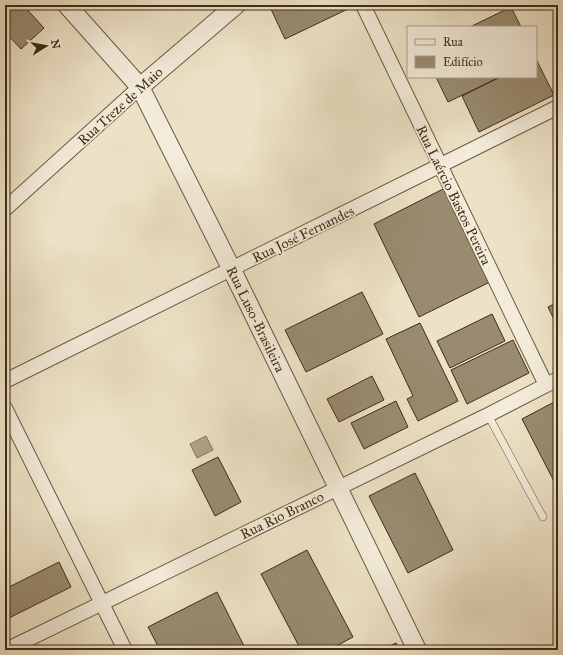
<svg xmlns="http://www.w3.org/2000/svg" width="563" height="655" viewBox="0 0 563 655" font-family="'IM FELL Great Primer',serif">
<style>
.water{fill:#b2a489;stroke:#84745a}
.building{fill:#998b70;stroke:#3f2c13}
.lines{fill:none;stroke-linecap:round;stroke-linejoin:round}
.service-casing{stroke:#6a5a40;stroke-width:8}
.minor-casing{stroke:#6a5a40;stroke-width:16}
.tertiary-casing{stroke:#6a5a40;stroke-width:20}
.service{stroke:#f3ecda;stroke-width:7}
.minor{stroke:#f3ecda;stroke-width:14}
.tertiary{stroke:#f3ecda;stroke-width:18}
.labels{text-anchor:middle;stroke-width:3.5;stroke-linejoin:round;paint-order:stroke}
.street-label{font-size:14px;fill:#3f2c13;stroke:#f3ecda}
</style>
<rect width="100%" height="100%" fill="#ede2c6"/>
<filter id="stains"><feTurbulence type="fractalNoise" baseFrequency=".005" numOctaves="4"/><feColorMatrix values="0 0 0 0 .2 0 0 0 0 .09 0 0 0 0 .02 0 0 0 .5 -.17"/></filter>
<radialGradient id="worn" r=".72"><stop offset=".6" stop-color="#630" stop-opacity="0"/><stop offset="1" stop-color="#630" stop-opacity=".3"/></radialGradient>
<path class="water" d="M 206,436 L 213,450 L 197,458 L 190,444 Z"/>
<path class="building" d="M 5,5 L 23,5 L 44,28 L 21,49 L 5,32 Z
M 273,5 L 348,5 L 350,8 L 285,39 L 270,7 Z
M 511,7 L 521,27 L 470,27 Z
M 536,59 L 554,95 L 479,132 L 462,96 L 500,77 L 536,77 Z
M 436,77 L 500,77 L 448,102 Z
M 447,187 L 492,281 L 419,317 L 374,224 Z
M 362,292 L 383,334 L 306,372 L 285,330 Z
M 558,302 L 558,328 L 548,307 Z
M 492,314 L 505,341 L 450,368 L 437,341 Z
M 420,323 L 458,401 L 418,421 L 407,399 L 413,396 L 386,339 Z
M 513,340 L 529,373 L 467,404 L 451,370 Z
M 372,376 L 384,400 L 339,422 L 327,399 Z
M 558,400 L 558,489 L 522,419 Z
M 396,401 L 408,427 L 364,449 L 351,423 Z
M 218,457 L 241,502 L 215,516 L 192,470 Z
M 415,473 L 453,550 L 408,573 L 369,496 Z
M 307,550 L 353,637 L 329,650 L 301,650 L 261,574 Z
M 59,562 L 71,587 L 9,618 L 5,609 L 5,589 Z
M 217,592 L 246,650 L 160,650 L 148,627 Z
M 396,643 L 399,650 L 381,650 Z"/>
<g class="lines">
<defs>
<path id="service" d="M 488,415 L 543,517"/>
<path id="minor" d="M 363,5 L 546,385
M 5,209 L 140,87
M 5,381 L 558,107
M 5,408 L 125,650
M 6,650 L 488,415 L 558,379"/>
<path id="tertiary" d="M 67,5 L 140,87 L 232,270 L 417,650
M 140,87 L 236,5"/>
</defs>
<use href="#service" class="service-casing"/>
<use href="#minor" class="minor-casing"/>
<use href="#tertiary" class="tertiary-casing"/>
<use href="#service" class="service"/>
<use href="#minor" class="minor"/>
<use href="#tertiary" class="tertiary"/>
</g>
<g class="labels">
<g class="street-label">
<text transform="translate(120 106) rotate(-42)" y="5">Rua Treze de Maio</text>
<text transform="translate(454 195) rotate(64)" y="5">Rua Laércio Bastos Pereira</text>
<text transform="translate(303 234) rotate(-26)" y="5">Rua José Fernandes</text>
<text transform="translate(256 319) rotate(64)" y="5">Rua Luso-Brasileira</text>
<text transform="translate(282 515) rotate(-26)" y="5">Rua Rio Branco</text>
</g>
</g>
<rect width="563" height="655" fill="none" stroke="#ede2c6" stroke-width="20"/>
<rect x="6" y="6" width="551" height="643" fill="none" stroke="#3f2c13" stroke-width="2"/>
<rect x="10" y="10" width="543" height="635" fill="none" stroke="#3f2c13"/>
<rect x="407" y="26" width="130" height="52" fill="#f3ecda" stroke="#ab9f8a"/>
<rect x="415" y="39" width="20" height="6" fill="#f3ecda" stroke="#ab9f8a"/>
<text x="443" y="46" font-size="12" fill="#3f2c13">Rua</text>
<rect x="415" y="56" width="20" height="12" fill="#998b70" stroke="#ab9f8a"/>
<text x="443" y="66" font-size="12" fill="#3f2c13">Edifício</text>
<g transform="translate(46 46) rotate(79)" stroke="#f3ecda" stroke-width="3" paint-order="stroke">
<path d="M0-3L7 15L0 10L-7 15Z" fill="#3f2c13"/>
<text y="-6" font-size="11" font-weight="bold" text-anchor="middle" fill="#3f2c13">N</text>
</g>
<rect width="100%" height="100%" filter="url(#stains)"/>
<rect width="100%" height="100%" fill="url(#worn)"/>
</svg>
